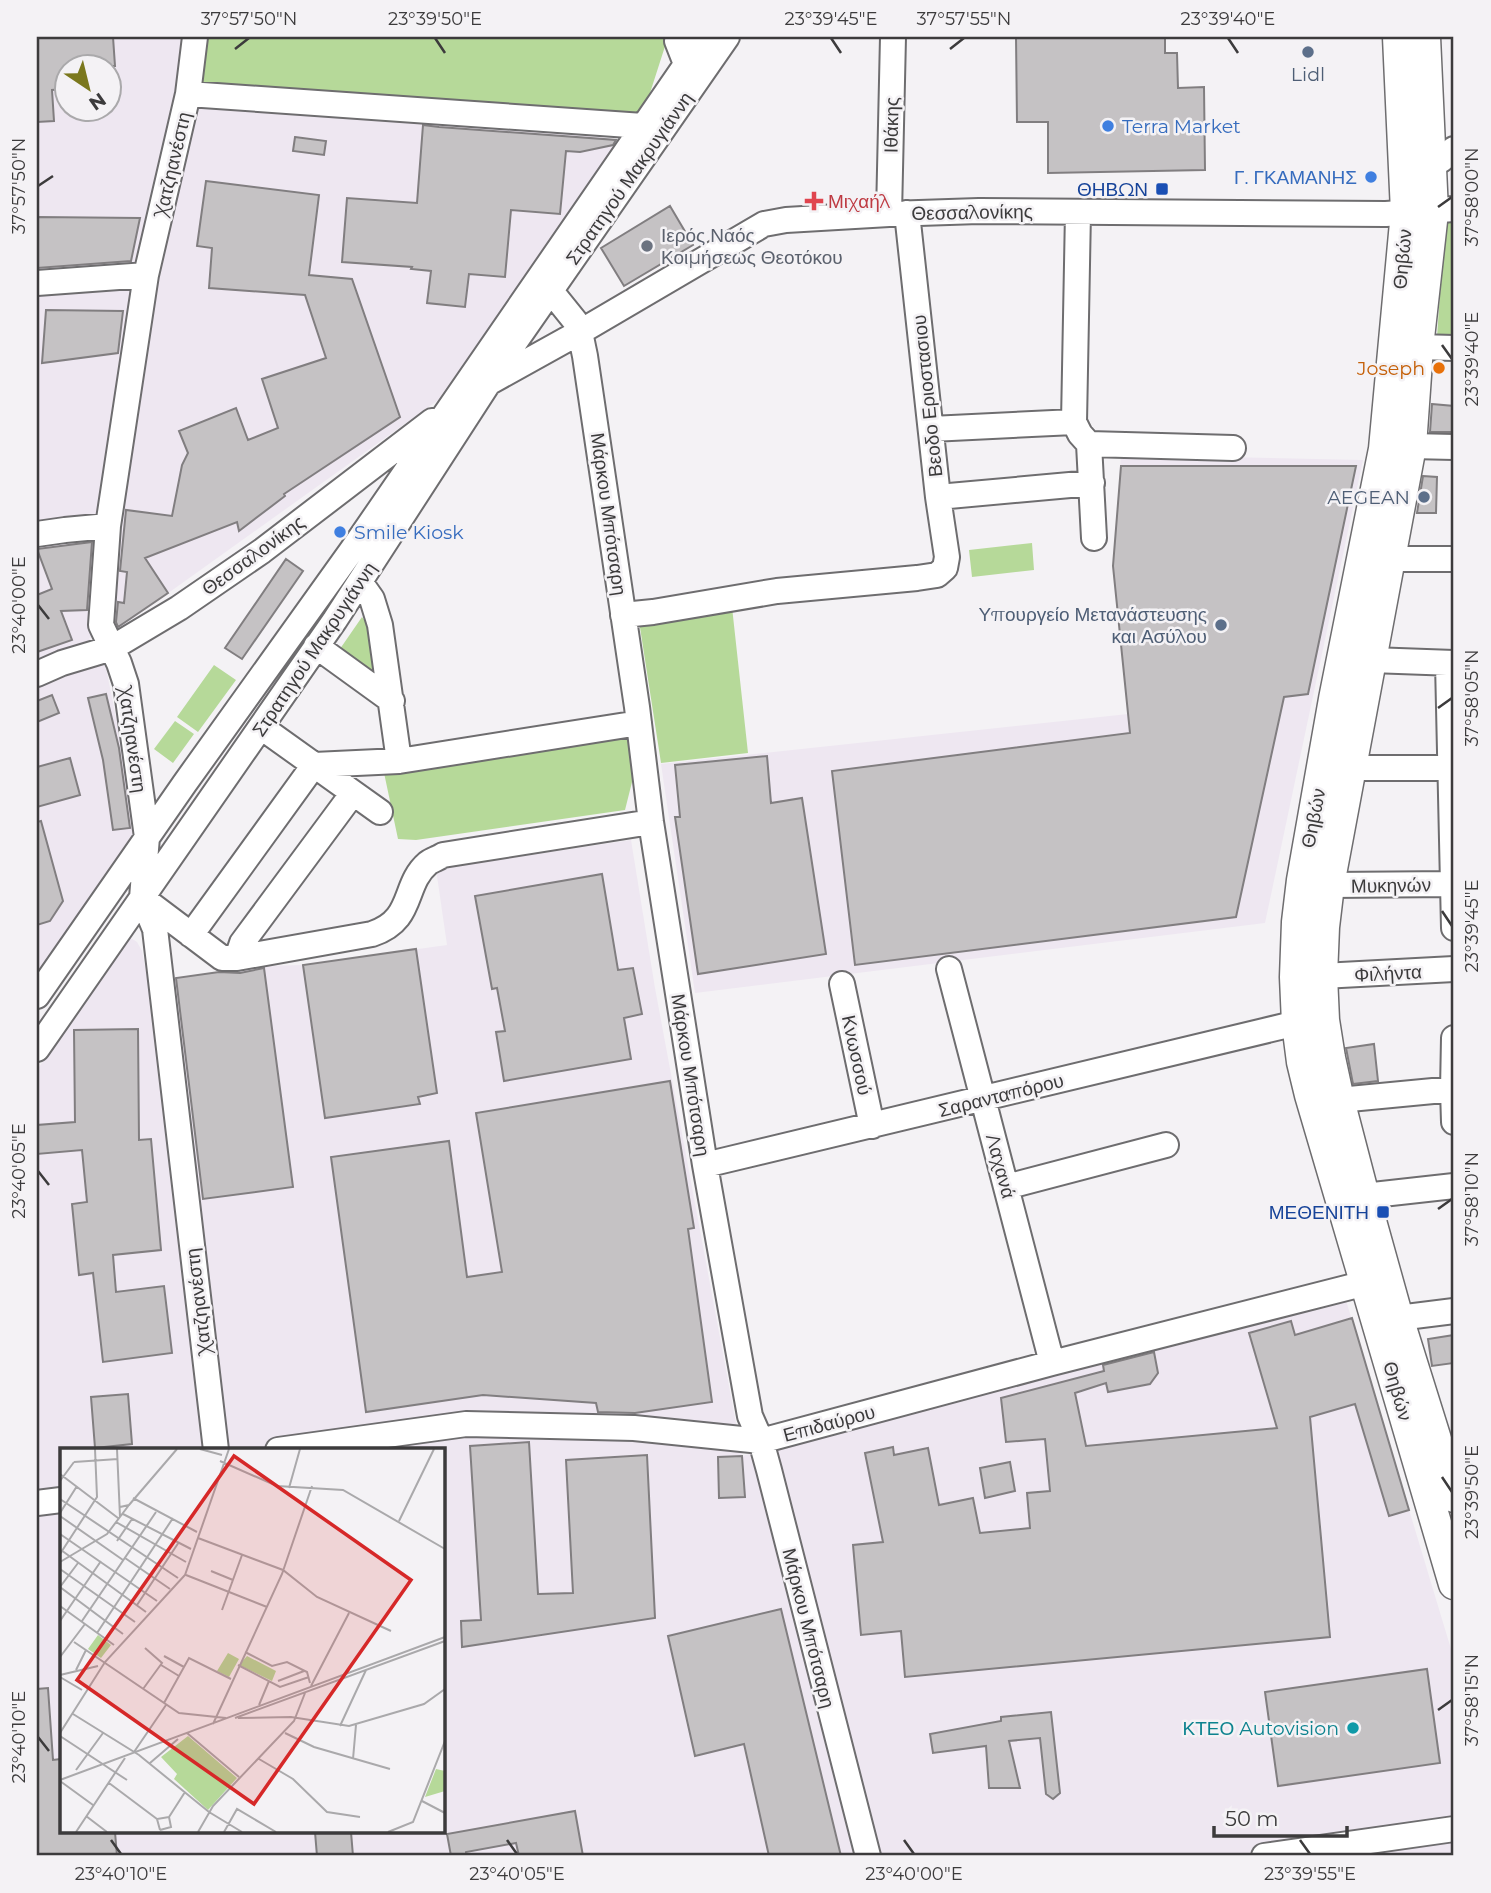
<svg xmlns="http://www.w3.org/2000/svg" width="1491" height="1893" viewBox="0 0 1491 1893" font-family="Montserrat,sans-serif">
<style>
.built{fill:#eee7f1;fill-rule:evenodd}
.green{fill:#b6d999}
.building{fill:#c5c2c4;stroke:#817e80;stroke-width:2}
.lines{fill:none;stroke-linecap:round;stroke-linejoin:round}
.minor-casing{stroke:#6e6d6f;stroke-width:28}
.major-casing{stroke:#6e6d6f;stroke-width:33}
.minor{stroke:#fff;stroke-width:24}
.major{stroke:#fff;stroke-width:30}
.ticks{fill:none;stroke:#3c3b3c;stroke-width:2.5}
.service-dot{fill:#5c6f8a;stroke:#f4f2f5;stroke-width:2.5}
.shop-dot{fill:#3f7fe0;stroke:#f4f2f5;stroke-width:2.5}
.transit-dot{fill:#1a4fb4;stroke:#f4f2f5;stroke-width:2.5}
.health-dot{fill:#e0444e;stroke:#f4f2f5;stroke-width:2.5}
.worship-dot{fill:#6b7280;stroke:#f4f2f5;stroke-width:2.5}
.food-dot{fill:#e8710a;stroke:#f4f2f5;stroke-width:2.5}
.culture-dot{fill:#0f9aa8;stroke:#f4f2f5;stroke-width:2.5}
.labels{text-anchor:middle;stroke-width:5;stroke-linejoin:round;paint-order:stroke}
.service-label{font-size:19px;fill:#4e5e75;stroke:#f4f2f5;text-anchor:end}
.street-label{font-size:19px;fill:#3c3b3c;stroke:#f4f2f5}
.shop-label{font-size:19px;fill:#366cbe;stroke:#f4f2f5;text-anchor:start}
.transit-label{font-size:19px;fill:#164399;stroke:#f4f2f5;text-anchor:end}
.health-label{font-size:19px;fill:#be3a42;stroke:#f4f2f5;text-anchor:start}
.worship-label{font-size:19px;fill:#5b616d;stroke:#f4f2f5;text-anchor:start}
.food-label{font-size:19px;fill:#c56008;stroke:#f4f2f5;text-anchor:end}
.culture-label{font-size:19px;fill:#0d838f;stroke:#f4f2f5;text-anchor:end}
.inset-road{fill:none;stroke:#aaa9ab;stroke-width:2}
.view{fill:#d62828;fill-opacity:0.15;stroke:#d62828;stroke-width:3.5}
.inset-edge{fill:none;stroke:#3c3b3c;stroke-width:3.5}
.neatline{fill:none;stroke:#3c3b3c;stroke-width:2.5}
.ticks-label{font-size:18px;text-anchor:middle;fill:#3c3b3c}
</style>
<rect width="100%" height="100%" fill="#f4f2f5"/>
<path class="built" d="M 37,37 L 203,37 L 199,82 L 620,140 L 441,398 L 118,629 L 89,638 L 106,668 L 121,743 L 133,835 L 37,975 ZM 66,66 L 108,66 L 108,108 L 66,108 Z
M 1121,455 L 1363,460 L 1265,923 L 695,993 L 661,764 L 1128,714 L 1113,566 Z
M 631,840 L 655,988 L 742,1456 L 1345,1297 L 1454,1659 L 1454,1856 L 37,1856 L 37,1070 L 129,937 L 137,942 L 142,951 L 148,982 L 264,966 L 303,965 L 447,945 L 436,869 ZM 61,1450 L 443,1450 L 443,1832 L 61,1832 Z"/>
<path class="green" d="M 203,37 L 668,37 L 641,121 L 198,82 Z
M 1445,221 L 1454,221 L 1454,337 L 1437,337 Z
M 1032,543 L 1034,570 L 972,577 L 969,550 Z
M 732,607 L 748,753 L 661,763 L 639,621 Z
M 362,617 L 369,626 L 380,685 L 333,659 Z
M 214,665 L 236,680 L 198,732 L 177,717 Z
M 175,721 L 194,734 L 173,763 L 154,749 Z
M 631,729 L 636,766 L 625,810 L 416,840 L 398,839 L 383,768 Z"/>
<path class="building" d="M 37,37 L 113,37 L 115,66 L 66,66 L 66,89 L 52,90 L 54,121 L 37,122 Z
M 1016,37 L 1165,37 L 1165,53 L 1177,53 L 1178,88 L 1204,87 L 1205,170 L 1048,173 L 1048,122 L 1017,122 Z
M 423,125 L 439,127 L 616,140 L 613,145 L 580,152 L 566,151 L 560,214 L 511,210 L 505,277 L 469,274 L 465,307 L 427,303 L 431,271 L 411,269 L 412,267 L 342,262 L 347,198 L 417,203 Z
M 295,137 L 326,141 L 324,155 L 293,151 Z
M 206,181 L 319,195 L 309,275 L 352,279 L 400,417 L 284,494 L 285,496 L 239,531 L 237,522 L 145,558 L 168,593 L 118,627 L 116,622 L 118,602 L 124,603 L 127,572 L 120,571 L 126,510 L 172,516 L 182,465 L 188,453 L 179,431 L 236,408 L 248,440 L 278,428 L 262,379 L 326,358 L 305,295 L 209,288 L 212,248 L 197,246 Z
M 670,206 L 693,245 L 624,286 L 601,248 Z
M 37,217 L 140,218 L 131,261 L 37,268 Z
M 46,310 L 123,311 L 118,353 L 42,363 Z
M 1432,404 L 1454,406 L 1454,432 L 1430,432 Z
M 1121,466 L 1356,466 L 1308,694 L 1284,697 L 1236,917 L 855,965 L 832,771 L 1130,733 L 1113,566 Z
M 1423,476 L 1437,477 L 1436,513 L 1417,513 Z
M 92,542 L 87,610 L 61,611 L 72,640 L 37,652 L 37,595 L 52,589 L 37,549 Z
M 286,559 L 303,571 L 242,659 L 225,648 Z
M 106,694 L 119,748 L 130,828 L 113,830 L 103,760 L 88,698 Z
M 52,695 L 59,713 L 37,722 L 37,701 Z
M 767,756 L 771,803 L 802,798 L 826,954 L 698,974 L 675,817 L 680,817 L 675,765 Z
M 70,758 L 80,795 L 37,807 L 37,767 Z
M 41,821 L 63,901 L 50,921 L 37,925 L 37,822 Z
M 602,874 L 618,970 L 633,968 L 642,1014 L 624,1018 L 631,1059 L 504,1081 L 496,1032 L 505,1031 L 497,988 L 492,989 L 475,896 Z
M 416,949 L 437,1093 L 418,1097 L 420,1104 L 325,1118 L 303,965 Z
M 264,968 L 293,1187 L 203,1199 L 176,978 L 219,972 L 240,973 Z
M 138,1029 L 139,1140 L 151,1139 L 161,1250 L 113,1255 L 116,1292 L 164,1286 L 172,1353 L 103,1362 L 93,1273 L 79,1275 L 72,1204 L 87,1202 L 82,1150 L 37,1154 L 37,1125 L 75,1122 L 74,1030 Z
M 1374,1044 L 1378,1081 L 1353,1084 L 1346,1048 Z
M 670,1081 L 694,1228 L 688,1229 L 712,1402 L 635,1413 L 598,1412 L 596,1403 L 483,1395 L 366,1412 L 331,1157 L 449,1141 L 467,1277 L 502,1272 L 476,1113 Z
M 1352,1318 L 1409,1510 L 1389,1516 L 1355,1404 L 1310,1417 L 1330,1637 L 905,1677 L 901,1631 L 861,1635 L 853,1545 L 883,1542 L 865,1453 L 893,1447 L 894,1455 L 928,1448 L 939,1505 L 973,1498 L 980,1533 L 1030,1528 L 1027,1493 L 1050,1491 L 1045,1439 L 1006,1442 L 1001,1398 L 1104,1371 L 1103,1365 L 1154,1352 L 1158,1373 L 1150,1384 L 1108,1392 L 1106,1383 L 1075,1393 L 1086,1446 L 1277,1428 L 1249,1333 L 1291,1321 L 1295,1335 Z
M 1454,1335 L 1454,1363 L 1432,1366 L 1428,1339 Z
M 128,1394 L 132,1444 L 95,1448 L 91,1397 Z
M 529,1442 L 538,1594 L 573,1593 L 566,1460 L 647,1455 L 655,1618 L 462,1647 L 461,1621 L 481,1620 L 470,1446 Z
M 742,1456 L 745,1497 L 719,1498 L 718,1457 Z
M 1010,1462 L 1015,1491 L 985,1498 L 980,1468 Z
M 781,1609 L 841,1856 L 769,1856 L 744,1744 L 695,1756 L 668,1636 Z
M 1427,1669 L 1440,1763 L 1278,1786 L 1265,1692 Z
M 48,1688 L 53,1760 L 61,1759 L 61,1832 L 115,1832 L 117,1856 L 37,1856 L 37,1689 Z
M 1051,1712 L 1060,1793 L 1053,1799 L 1046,1794 L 1040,1738 L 1009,1741 L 1020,1788 L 989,1788 L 986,1746 L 933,1753 L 930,1734 L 1001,1721 L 1001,1717 Z
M 575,1811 L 583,1856 L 519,1856 L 516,1843 L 466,1852 L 466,1856 L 451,1856 L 447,1834 Z
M 315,1832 L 351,1832 L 353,1856 L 317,1856 Z"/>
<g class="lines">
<defs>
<path id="minor" d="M 195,37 L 188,94 L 146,275 L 108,526 L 101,625 L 119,663 L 126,684 L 147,837 L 142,898 L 155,929 L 216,1450
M 679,37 L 677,41 L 686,64
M 188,94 L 643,126 L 653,131
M 1431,165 L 1441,160 L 1454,149
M 1078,212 L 1074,422 L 1080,434 L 1089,444 L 1233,448
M 889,214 L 893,37
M 37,283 L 146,275
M 550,290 L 575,321 L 580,332 L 585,356 L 637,707 L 651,822 L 705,1165 L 750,1416 L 761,1441 L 769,1470 L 868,1856
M 1418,347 L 1454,348
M 490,382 L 580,332 L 764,224 L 786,220 L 889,214 L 979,211 L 1386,214 L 1454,209
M 931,429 L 1074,422
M 1089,444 L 1094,538
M 1411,446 L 1454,447
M 938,497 L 1092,483
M 37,534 L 65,530 L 108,526
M 1390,559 L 1454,559
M 360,582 L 372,599 L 380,625 L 399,761
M 623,615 L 653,612 L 777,591 L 917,578 L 937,575 L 945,568 L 947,557 L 938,497 L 907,213
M 316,646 L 392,701
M 1371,660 L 1454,663
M 1448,663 L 1454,928
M 37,674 L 62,663 L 112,648 L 179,608 L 262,551 L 432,421
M 261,727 L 380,812
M 1351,768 L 1454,768
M 1329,885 L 1454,884
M 145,900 L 222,958 L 237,958 L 372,934 C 415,920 402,885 428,863 C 432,860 439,858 443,855 L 651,822
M 191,935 L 314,765 L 399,761 L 639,723
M 237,958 L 242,943 L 353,793
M 949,969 L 1052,1363
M 1322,976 L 1454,969
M 842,984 L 872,1126
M 37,996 L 185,783 L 352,550 L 705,37
M 1454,1038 L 1453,1090 L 1454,1122
M 37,1049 L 335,620 L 513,345 L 727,37
M 1339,1100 L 1454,1089
M 705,1165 L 1297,1023
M 1006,1187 L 1166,1145
M 1364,1196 L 1454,1186
M 1398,1318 L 1454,1311
M 278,1450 L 466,1424 L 634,1428 L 761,1441 L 1052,1363 L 1366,1283
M 37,1503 L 61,1500
M 1264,1856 L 1454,1829"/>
<path id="major" d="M 1398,37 L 1406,212 L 1384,449 L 1334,699 L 1302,880 L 1297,922 L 1295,977 L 1297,1023 L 1302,1062 L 1310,1095 L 1454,1584
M 1425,37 L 1433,212 L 1418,347 L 1411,446 L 1329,885 L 1324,927 L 1322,976 L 1324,1020 L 1330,1058 L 1339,1100 L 1364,1196 L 1398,1318 L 1454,1497"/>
</defs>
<use href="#minor" class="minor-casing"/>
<use href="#major" class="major-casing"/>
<use href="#minor" class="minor"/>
<use href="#major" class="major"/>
</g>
<path class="ticks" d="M 435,38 L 445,53M 831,38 L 841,53M 1228,38 L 1238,53M 235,49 L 249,38M 950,49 L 964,38M 38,186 L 53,176M 1438,207 L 1452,197M 1442,345 L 1452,359M 38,605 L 49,619M 1438,708 L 1452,698M 1442,911 L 1452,926M 38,1171 L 49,1185M 1438,1209 L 1452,1199M 1442,1477 L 1452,1492M 1438,1710 L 1452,1700M 38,1737 L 49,1751M 111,1840 L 121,1854M 507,1840 L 517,1854M 904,1840 L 914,1854M 1300,1840 L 1310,1854"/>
<g class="service-dot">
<circle cx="1308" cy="52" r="7"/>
<circle cx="1424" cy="497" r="7"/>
<circle cx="1221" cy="625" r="7"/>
</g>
<g class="shop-dot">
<circle cx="1108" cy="126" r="7"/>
<circle cx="1371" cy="177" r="7"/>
<circle cx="340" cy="532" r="7"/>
</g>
<g class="transit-dot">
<rect x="1155" y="182" width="14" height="14" rx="3.5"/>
<rect x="1376" y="1205" width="14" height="14" rx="3.5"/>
</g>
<path class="health-dot" d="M810.5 190.5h7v7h7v7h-7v7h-7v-7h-7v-7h7z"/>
<circle class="worship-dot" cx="647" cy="246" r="7"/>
<circle class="food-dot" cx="1439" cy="368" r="7"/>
<circle class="culture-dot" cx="1353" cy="1728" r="7"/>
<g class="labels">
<g class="service-label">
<text x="1308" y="81" text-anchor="middle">Lidl</text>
<text x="1410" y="504">AEGEAN</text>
<text x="1207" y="621">Υπουργείο Μετανάστευσης<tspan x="1207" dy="22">και Ασύλου</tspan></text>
</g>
<g class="street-label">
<text transform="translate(891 125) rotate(-89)" y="7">Ιθάκης</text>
<text transform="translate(172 164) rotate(-77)" y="7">Χατζηανέστη</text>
<text transform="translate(629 178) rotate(-55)" y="7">Στρατηγού Μακρυγιάννη</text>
<text transform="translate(972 212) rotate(-1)" y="7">Θεσσαλονίκης</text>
<text transform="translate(1402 259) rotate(-85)" y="7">Θηβών</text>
<text transform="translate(927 396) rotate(-96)" y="7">Βεοδο Εριοστασιου</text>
<text transform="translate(609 514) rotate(82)" y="7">Μάρκου Μπότσαρη</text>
<text transform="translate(253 555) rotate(-36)" y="7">Θεσσαλονίκης</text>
<text transform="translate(314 649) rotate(-56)" y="7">Στρατηγού Μακρυγιάννη</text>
<text transform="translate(133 740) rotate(82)" y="7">Χατζηανέστη</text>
<text transform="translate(1313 818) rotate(-79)" y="7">Θηβών</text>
<text transform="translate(1391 885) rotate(-1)" y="7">Μυκηνών</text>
<text transform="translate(1388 973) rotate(-3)" y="7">Φιλήντα</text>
<text transform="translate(857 1055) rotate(78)" y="7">Κνωσσού</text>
<text transform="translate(691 1075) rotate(81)" y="7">Μάρκου Μπότσαρη</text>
<text transform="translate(1001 1095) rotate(-14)" y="7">Σαρανταπόρου</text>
<text transform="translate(1001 1166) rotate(75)" y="7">Λαχανά</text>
<text transform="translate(198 1301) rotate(-97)" y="7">Χατζηανέστη</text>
<text transform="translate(1398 1391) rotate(74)" y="7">Θηβών</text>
<text transform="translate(829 1423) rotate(-15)" y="7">Επιδαύρου</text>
<text transform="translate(809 1628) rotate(76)" y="7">Μάρκου Μπότσαρη</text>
</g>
<g class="shop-label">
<text x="1122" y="133">Terra Market</text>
<text x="1357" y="184" text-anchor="end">Γ. ΓΚΑΜΑΝΗΣ</text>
<text x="354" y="539">Smile Kiosk</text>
</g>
<g class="transit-label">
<text x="1148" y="196">ΘΗΒΩΝ</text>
<text x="1369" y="1219">ΜΕΘΕΝΙΤΗ</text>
</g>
<g class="health-label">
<text x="828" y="208">Μιχαήλ</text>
</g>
<g class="worship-label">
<text x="661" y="242">Ιερός Ναός<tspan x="661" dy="22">Κοιμήσεως Θεοτόκου</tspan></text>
</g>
<g class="food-label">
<text x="1425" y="375">Joseph</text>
</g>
<g class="culture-label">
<text x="1339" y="1735">ΚΤΕΟ Autovision</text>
</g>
</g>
<g transform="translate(60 1448)">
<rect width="385" height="385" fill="#f4f2f5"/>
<path d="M 38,187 L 51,197 L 41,210 L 28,201 ZM 168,205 L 179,211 L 169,229 L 157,223 ZM 187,208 L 216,223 L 212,233 L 179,217 ZM 128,288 L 177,330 L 148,362 L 114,331 L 117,326 L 101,309 ZM 376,321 L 385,323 L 385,343 L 365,349 Z" fill="#b6d999"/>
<path class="inset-road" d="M 57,1 L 60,69M 140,1 L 162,7M 160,13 L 217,38 L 283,42 L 385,101M 14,14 L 58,11M 0,26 L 58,70M 0,33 L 14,14M 229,40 L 240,1M 73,50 L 137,84M 0,51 L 118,130M 60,59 L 69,57 L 117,1M 0,65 L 17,38M 63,66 L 131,101M 0,68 L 63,112M 339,73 L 374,1M 56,74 L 126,114M 0,86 L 97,153M 138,90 L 223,122 L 257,149 L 331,183M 57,93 L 72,71M 1,102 L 86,164M 0,106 L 37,49 L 35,1M 65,110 L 110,141M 0,114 L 47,86 L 69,57M 18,115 L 0,139 L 63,186M 0,121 L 75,174M 151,123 L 173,132M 126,127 L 207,159M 77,157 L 119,94M 0,158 L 54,197M 162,162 L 182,107M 0,173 L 41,113M 22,173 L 96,64M 37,185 L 113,70M 14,194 L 119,265 L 166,270M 185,204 L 212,218 L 227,214 L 247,224 L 250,235M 104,208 L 124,219M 0,209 L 25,176M 101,217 L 119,228M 178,217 L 220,239 L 249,229M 16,222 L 26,202M 0,227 L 38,218M 0,229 L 22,242M 218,233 L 244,223M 251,238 L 289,165M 83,241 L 102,215 L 85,200M 104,255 L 129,210 L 171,231M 199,257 L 209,233M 13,266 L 79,307 L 149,364 L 182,384M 175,270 L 385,193M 178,270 L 231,269 L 289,278 L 364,256 L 385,241M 153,276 L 222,126 L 252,38M 280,278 L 306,222M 0,285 L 45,214 L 125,127 L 169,1M 127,285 L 179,329M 225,285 L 254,299 L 330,321M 0,288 L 67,332M 74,304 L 106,257M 199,311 L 233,331 L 267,364 L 300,369M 293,311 L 296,277M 90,315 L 118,291M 16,322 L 43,285M 0,332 L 385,189M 0,333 L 33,357M 49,335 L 97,371M 362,353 L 385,365M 26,368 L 47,384M 109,369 L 125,344M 100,382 L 97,371 L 109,369M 100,382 L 111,379 L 109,369M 16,384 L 65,310M 138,384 L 153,358 L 234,273 L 245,245M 164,384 L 177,361 L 216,384M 328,384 L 353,374 L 385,293"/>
<path class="view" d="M 174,8 L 351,132 L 194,356 L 17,232 Z"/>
<rect width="385" height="385" class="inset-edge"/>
</g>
<rect width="1491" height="1893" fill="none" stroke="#f4f2f5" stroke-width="77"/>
<g transform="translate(88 88) rotate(145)"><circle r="33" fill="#f4f2f5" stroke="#aaa9ab" stroke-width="2"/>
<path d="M0-5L12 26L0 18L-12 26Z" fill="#7b781d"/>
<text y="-10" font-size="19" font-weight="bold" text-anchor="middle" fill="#3c3b3c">N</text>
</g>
<path d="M1214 1826v10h133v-10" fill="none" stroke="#3c3b3c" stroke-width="3.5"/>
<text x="1225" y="1826" font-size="21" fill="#3c3b3c" stroke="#f4f2f5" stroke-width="5" paint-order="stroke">50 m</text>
<rect x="38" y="38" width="1414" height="1816" class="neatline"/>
<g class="ticks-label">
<text x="249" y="25">37°57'50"N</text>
<text x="435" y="25">23°39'50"E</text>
<text x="831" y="25">23°39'45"E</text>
<text x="964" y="25">37°57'55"N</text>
<text x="1228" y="25">23°39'40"E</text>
<text transform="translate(19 186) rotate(-90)" y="6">37°57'50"N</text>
<text transform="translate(1472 197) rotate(-90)" y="6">37°58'00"N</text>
<text transform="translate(1472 359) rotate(-90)" y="6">23°39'40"E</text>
<text transform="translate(19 605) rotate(-90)" y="6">23°40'00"E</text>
<text transform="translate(1472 698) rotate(-90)" y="6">37°58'05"N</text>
<text transform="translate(1472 926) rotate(-90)" y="6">23°39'45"E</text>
<text transform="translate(19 1171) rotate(-90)" y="6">23°40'05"E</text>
<text transform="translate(1472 1199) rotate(-90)" y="6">37°58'10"N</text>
<text transform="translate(1472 1492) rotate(-90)" y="6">23°39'50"E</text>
<text transform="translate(1472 1700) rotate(-90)" y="6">37°58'15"N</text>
<text transform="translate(19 1737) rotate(-90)" y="6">23°40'10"E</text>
<text x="121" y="1880">23°40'10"E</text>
<text x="517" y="1880">23°40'05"E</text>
<text x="914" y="1880">23°40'00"E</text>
<text x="1310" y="1880">23°39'55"E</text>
</g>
</svg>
